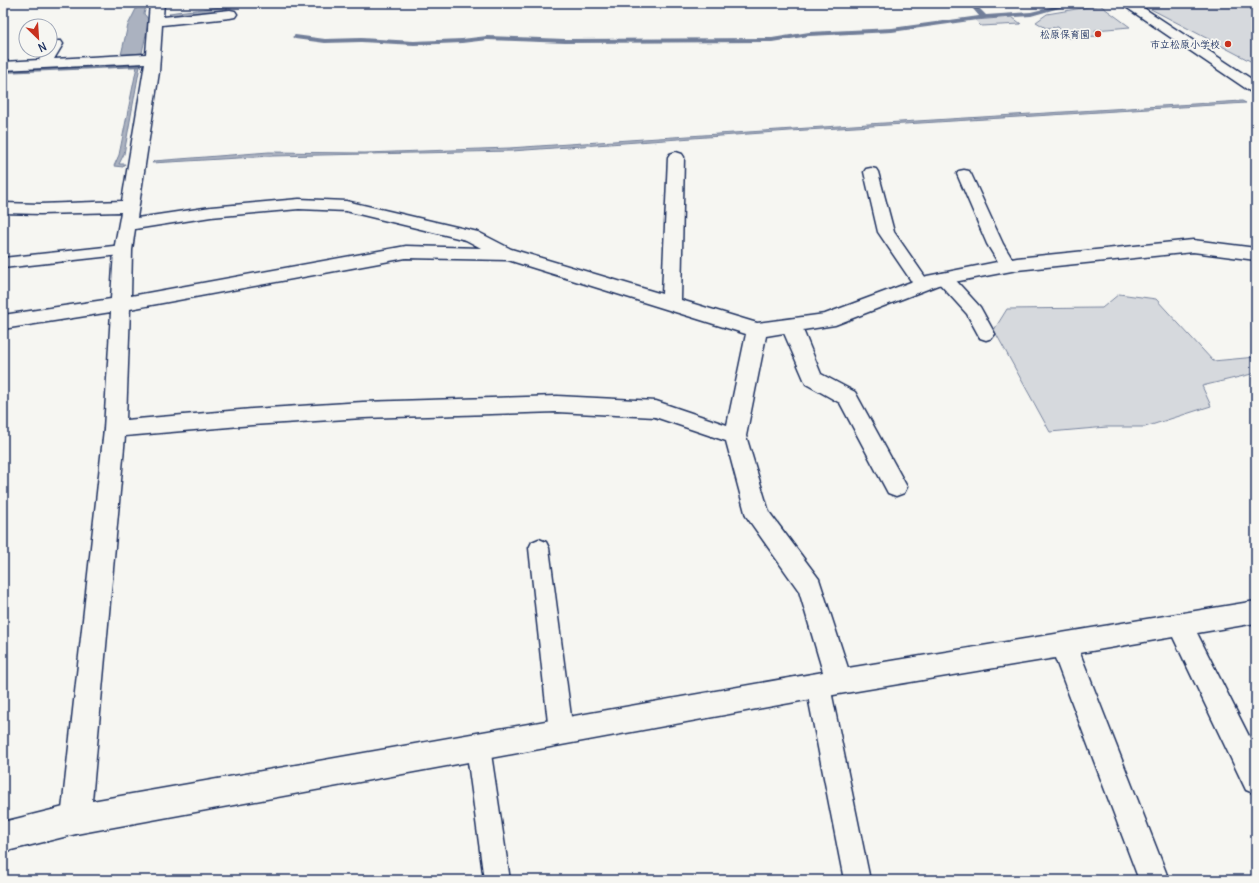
<svg xmlns="http://www.w3.org/2000/svg" width="1259" height="883" viewBox="0 0 1259 883" font-family="Delius,'Klee One',sans-serif">
<style>
.green{fill:#d6d9dd;stroke:#78849e}
.water{fill:#abb2c0;stroke:#717e99}
.lines{fill:none;stroke-linecap:round;stroke-linejoin:round}
.stream{fill:#717e99;fill-rule:evenodd}
.lane-casing{stroke:#1b2f5e;stroke-width:3}
.street-casing{stroke:#1b2f5e;stroke-width:3}
.secondary-casing{stroke:#1b2f5e;stroke-width:3}
.lane{fill:#f6f6f2;fill-rule:evenodd}
.street{fill:#f6f6f2;fill-rule:evenodd}
.secondary{fill:#f6f6f2;fill-rule:evenodd}
.poi-dot{fill:#c8321e;stroke:#f6f6f2;stroke-width:1.5}
.labels{text-anchor:middle;stroke-width:3.5;stroke-linejoin:round;paint-order:stroke}
.far-poi-label{font-size:10px;font-weight:bold;fill:#1b2f5e;stroke:#f6f6f2;text-anchor:end}
</style>
<rect width="100%" height="100%" fill="#f6f6f2"/>
<filter id="ink" filterUnits="userSpaceOnUse"><feTurbulence type="fractalNoise" baseFrequency=".025" numOctaves="2"/><feDisplacementMap in="SourceGraphic" scale="8" xChannelSelector="R" yChannelSelector="G"/><feConvolveMatrix kernelMatrix="1 2 1 2 8 2 1 2 1" color-interpolation-filters="sRGB"/></filter>
<g filter="url(#ink)">
<path class="green" d="M 1181,3 L 1256,3 L 1256,64 L 1145,6 Z
M 1100,5 L 1130,27 L 1095,30 L 1097,36 L 1068,38 L 1058,27 L 1046,28 L 1036,22 L 1047,14 Z
M 1012,17 L 1021,24 L 981,26 L 975,20 Z
M 1119,294 L 1156,299 L 1213,361 L 1256,357 L 1256,373 L 1202,386 L 1211,406 L 1145,427 L 1107,427 L 1050,432 L 994,330 L 1007,309 L 1102,308 Z"/>
<path class="water" d="M 139,3 L 147,3 L 144,14 L 149,20 L 142,53 L 121,55 L 128,25 Z
M 231,6 L 223,11 L 169,16 L 170,13 L 176,12 Z
M 137,66 L 140,66 L 124,154 L 119,164 L 125,164 L 123,167 L 114,166 L 119,155 Z
M 1242,101 L 1246,103 L 790,131 L 512,151 L 273,156 L 152,163 L 154,161 L 269,152 L 365,153 L 509,148 L 868,124 Z"/>
<g class="lines">
<path class="stream" d="M 232,3 L 240,3 L 233,7 L 229,7 L 229,5 Z
M 968,3 L 974,3 L 986,15 L 1031,12 L 1067,3 L 1077,3 L 1031,16 L 984,19 L 892,32 L 809,36 L 772,42 L 565,43 L 487,40 L 462,43 L 414,45 L 361,42 L 325,43 L 295,39 L 292,37 L 295,35 L 325,39 L 361,38 L 414,41 L 462,39 L 487,36 L 565,39 L 772,38 L 809,32 L 892,28 L 979,16 Z
M 140,64 L 142,65 L 142,67 L 3,73 L 3,69 Z"/>
<defs>
<path id="lane" d="M 871,168 L 876,169 L 878,172 L 894,232 L 930,284 L 928,288 L 922,289 L 916,288 L 878,232 L 864,172 L 866,169 Z
M 964,170 L 969,171 L 971,174 L 1003,244 L 1016,265 L 1014,269 L 1008,270 L 1002,269 L 987,244 L 957,174 L 959,171 Z
M 123,245 L 129,246 L 131,250 L 129,254 L 3,268 L 3,258 Z
M 944,273 L 950,274 L 980,307 L 995,334 L 992,338 L 986,340 L 980,338 L 967,314 L 938,282 L 936,278 L 938,274 Z
M 539,539 L 546,542 L 549,548 L 573,732 L 569,740 L 561,744 L 553,740 L 549,732 L 529,548 L 532,542 Z
M 818,675 L 826,678 L 830,686 L 870,880 L 844,880 L 806,686 L 810,678 Z
M 478,735 L 487,739 L 490,747 L 510,880 L 484,880 L 466,747 L 469,739 Z"/>
<path id="street" d="M 150,3 L 164,3 L 163,17 L 230,10 L 235,11 L 237,14 L 235,17 L 230,18 L 162,25 L 159,72 L 137,218 L 211,207 L 299,199 L 346,201 L 478,232 L 511,249 L 662,294 L 668,157 L 670,154 L 676,152 L 682,154 L 684,157 L 681,300 L 757,323 L 825,314 L 927,276 L 1017,258 L 1193,240 L 1256,248 L 1256,260 L 1193,252 L 1017,270 L 938,285 L 835,325 L 803,330 L 821,374 L 855,392 L 907,487 L 904,493 L 896,496 L 888,493 L 840,403 L 806,384 L 784,333 L 766,336 L 746,436 L 769,512 L 819,579 L 848,668 L 1256,601 L 1256,623 L 1197,633 L 1256,750 L 1256,794 L 1246,790 L 1173,637 L 1080,653 L 1169,880 L 1139,880 L 1055,658 L 839,694 L 76,834 L 66,829 L 61,819 L 104,429 L 111,312 L 3,329 L 3,315 L 111,299 L 114,250 L 121,212 L 40,214 L 3,213 L 3,203 L 40,204 L 122,201 L 145,63 L 3,70 L 3,62 L 39,60 L 45,50 L 50,50 L 51,41 L 61,41 L 63,44 L 54,59 L 146,54 ZM 299,209 L 346,211 L 466,240 L 481,248 L 406,246 L 131,296 L 132,250 L 135,229 L 211,217 ZM 406,258 L 508,260 L 746,334 L 727,425 L 656,401 L 557,396 L 363,402 L 252,409 L 126,420 L 130,309 ZM 557,412 L 655,417 L 726,441 L 746,516 L 799,591 L 823,672 L 92,801 L 125,436 L 252,425 L 363,418 Z
M 1120,3 L 1136,3 L 1256,82 L 1256,94 L 1251,92 Z"/>
<path id="secondary" d="M 76,804 L 86,809 L 91,819 L 86,829 L 76,834 L 3,852 L 3,822 Z"/>
</defs>
<use href="#lane" class="lane-casing"/>
<use href="#street" class="street-casing"/>
<use href="#secondary" class="secondary-casing"/>
<use href="#lane" class="lane"/>
<use href="#street" class="street"/>
<use href="#secondary" class="secondary"/>
</g>
</g>
<g class="poi-dot">
<circle cx="1098" cy="34" r="4"/>
<circle cx="1228" cy="44" r="4"/>
</g>
<g class="labels">
<g class="far-poi-label">
<text x="1090" y="38">松原保育園</text>
<text x="1220" y="48">市立松原小学校</text>
</g>
</g>
<rect width="1259" height="883" fill="none" stroke="#f6f6f2" stroke-width="16"/>
<rect x="8" y="8" width="1243" height="867" fill="none" stroke="#1b2f5e" stroke-width="1.5" filter="url(#ink)"/>
<g transform="translate(38 38) rotate(155)"><circle r="19" fill="#f6f6f2" stroke="#9ea6b7"/>
<path d="M0-3L7 15L0 10L-7 15Z" fill="#c8321e"/>
<text y="-6" font-size="11" font-weight="bold" text-anchor="middle" fill="#1b2f5e">N</text>
</g>
</svg>
